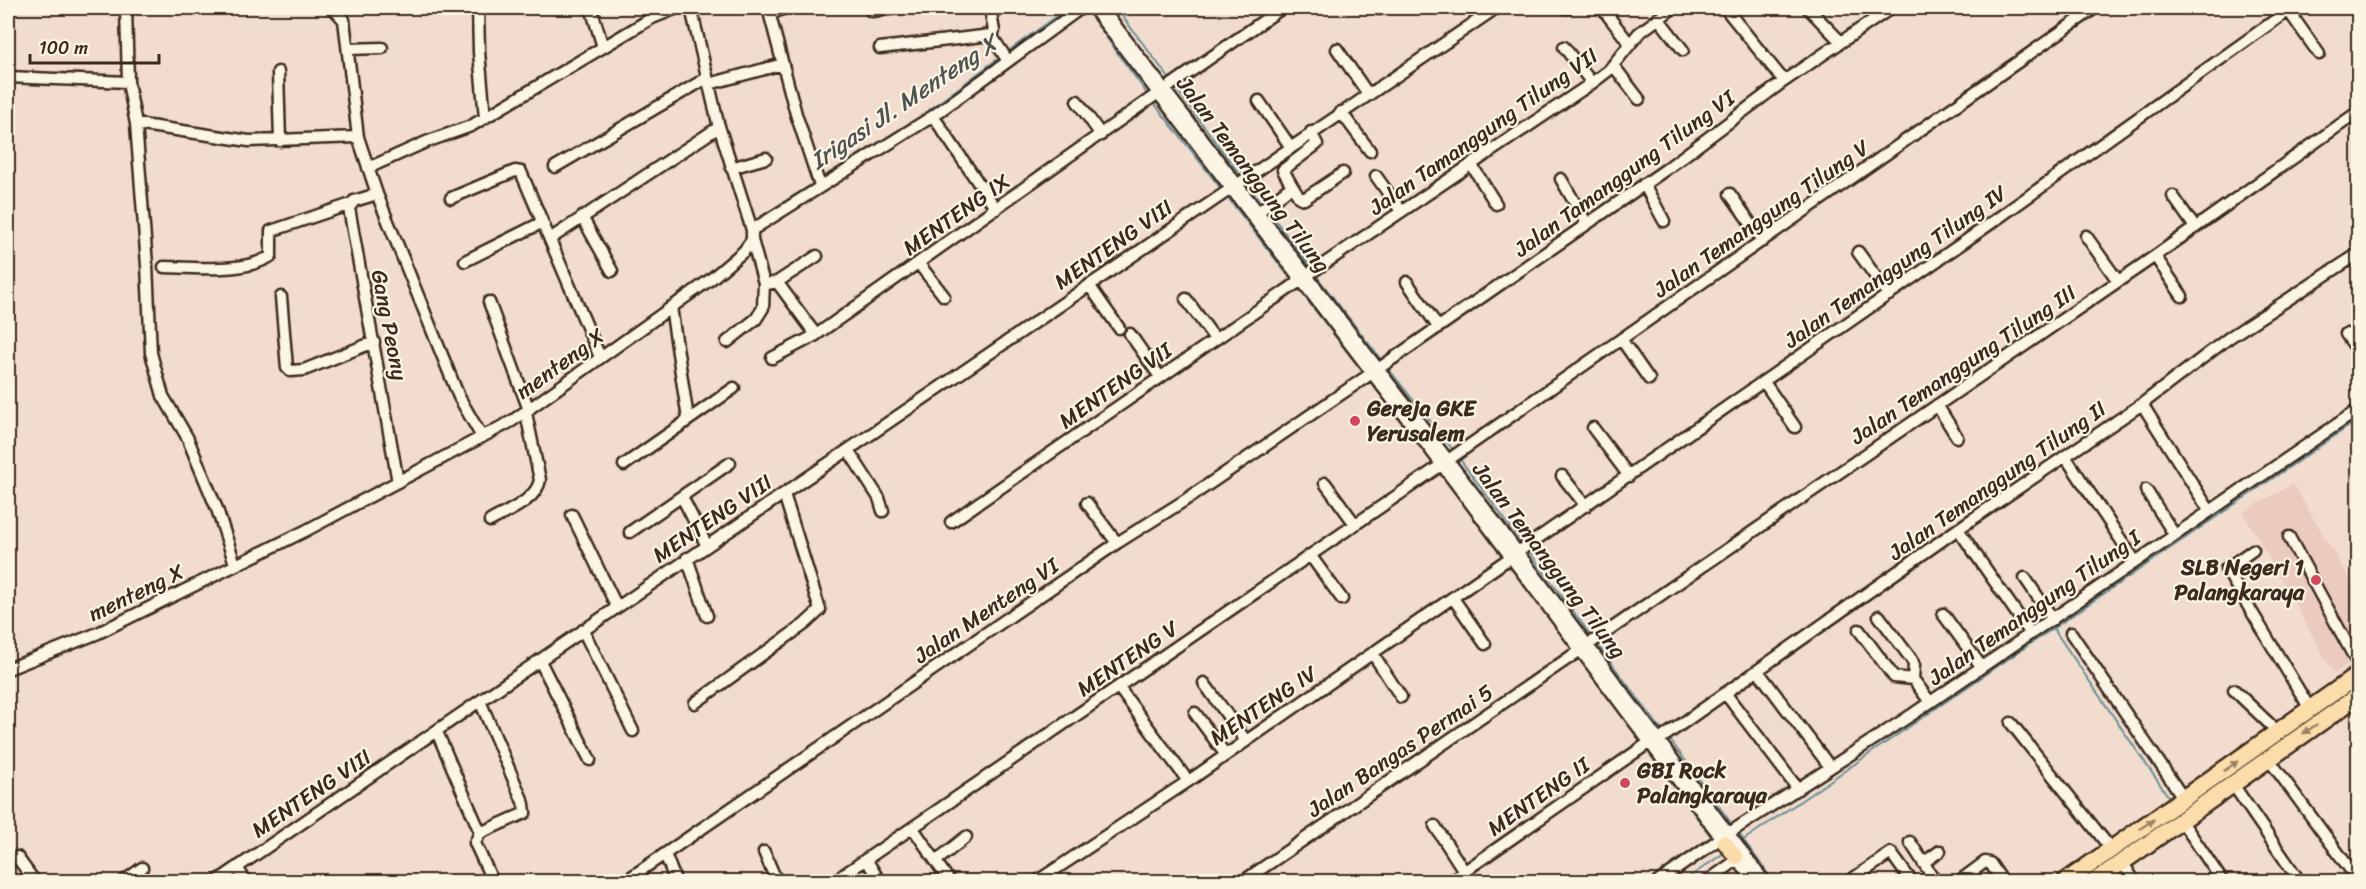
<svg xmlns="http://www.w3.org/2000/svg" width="2366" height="889" viewBox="0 0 2366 889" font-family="Sriracha,sans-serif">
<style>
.built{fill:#ebcbbe}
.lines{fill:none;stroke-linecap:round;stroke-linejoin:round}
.stream{stroke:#6a8f99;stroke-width:2}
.minor-casing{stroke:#3b2a1e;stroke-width:15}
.major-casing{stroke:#3b2a1e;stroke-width:18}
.highway-casing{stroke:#3b2a1e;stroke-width:21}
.minor{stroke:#fcf5e5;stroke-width:10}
.major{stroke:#fbddab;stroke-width:14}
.highway{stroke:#fbddab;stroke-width:16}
.oneway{fill:#9b8464}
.poi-dot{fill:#d1495b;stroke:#fcf5e5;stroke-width:2}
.labels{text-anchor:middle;stroke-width:4.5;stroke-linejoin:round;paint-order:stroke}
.street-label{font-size:22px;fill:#3b2a1e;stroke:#fcf5e5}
.poi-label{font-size:22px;font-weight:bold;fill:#3b2a1e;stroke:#fcf5e5;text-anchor:start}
.water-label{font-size:24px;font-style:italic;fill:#4f5451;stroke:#fcf5e5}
</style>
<rect width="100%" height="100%" fill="#f2dcce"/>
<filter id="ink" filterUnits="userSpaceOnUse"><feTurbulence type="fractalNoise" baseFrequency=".0167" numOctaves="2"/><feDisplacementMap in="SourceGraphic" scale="12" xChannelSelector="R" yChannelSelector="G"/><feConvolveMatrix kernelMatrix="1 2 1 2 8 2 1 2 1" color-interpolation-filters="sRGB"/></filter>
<g filter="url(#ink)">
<path class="built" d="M 2293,484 L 2358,593 L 2358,656 L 2334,674 L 2243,512 Z"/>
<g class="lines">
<path class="stream" d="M 1085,8 L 1148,95
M 1116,8 L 1172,82
M 1007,52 L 1068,8
M 1175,87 L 1241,176
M 1153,102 L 1222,190
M 821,178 L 921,116 L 1000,57
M 1245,181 L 1263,205
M 1225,194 L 1293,282
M 1267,209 L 1312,269
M 757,219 L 814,183
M 1315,274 L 1383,362
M 1297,287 L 1365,375
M 1387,367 L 1454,451
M 1368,379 L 1435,465
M 1459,458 L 1524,545
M 1440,472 L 1505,559
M 1528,550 L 1592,637
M 1508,563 L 1573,650
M 2053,628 L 2170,799
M 1597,644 L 1664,733
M 1578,657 L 1643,744
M 1668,737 L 1734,827
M 1646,749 L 1712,838
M 1737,831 L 1774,882
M 1739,843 L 2358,420
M 1717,845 L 1731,862
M 1734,866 L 1745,882
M 2224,874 L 2229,882
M 1682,882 L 1724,853"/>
<defs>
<path id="minor" d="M 126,8 L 128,82 L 136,124 L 249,141 L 358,137 L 377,194 L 459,397 L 482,437
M 333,8 L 344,20 L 358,137
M 478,8 L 479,52 L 485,118
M 591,8 L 603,47
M 691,8 L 718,123 L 752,230
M 768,8 L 796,114 L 820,186
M 1093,8 L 1420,436 L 1724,842
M 1102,8 L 1484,507 L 1765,882
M 1377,8 L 1379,9
M 1566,8 L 1567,8
M 1602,8 L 1630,44
M 1725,8 L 1784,81
M 1808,8 L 1841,42
M 2288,10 L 2319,54
M 871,11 L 899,8
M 770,14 L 785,8
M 1658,18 L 1683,50
M 991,35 L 1008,61
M 1564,47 L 1592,83
M 880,48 L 991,35 L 994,31 L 990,8
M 348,49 L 382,48
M 1337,49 L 1368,94
M 1613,65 L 1639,99
M 278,72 L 280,141
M 8,77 L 128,82
M 709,84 L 783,64
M 1164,90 L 1282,8
M 1077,101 L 1101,135
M 1259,101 L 1290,146
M 1341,112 L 1370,151
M 933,116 L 996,209
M 136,124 L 147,265 L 151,353 L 163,396 L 187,437 L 217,509 L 235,564
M 1471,164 L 1496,204
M 555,167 L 707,78
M 368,168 L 426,142 L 471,126 L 652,18 L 677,8
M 731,168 L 766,158
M 1376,176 L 1401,211
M 1561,179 L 1587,224
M 1644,184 L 1664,221
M 1292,186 L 1299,197 L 1304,199 L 1343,173
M 377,194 L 354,201 L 349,208 L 398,482
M 1730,194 L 1763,241
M 2173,196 L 2194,226
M 451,198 L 515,171 L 521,172 L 600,357
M 1258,212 L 1292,186 L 1283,170 L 1317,144 L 1311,132
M 582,217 L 612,271
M 2086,236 L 2118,281
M 550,239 L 719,127
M 752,240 L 763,280 L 767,284 L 777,282 L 817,256
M 1858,252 L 1889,295
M 2155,256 L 2182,296
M 465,261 L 541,223
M 919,264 L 944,296
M 164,267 C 197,267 242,274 271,256 L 271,231 L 351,204
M 1306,276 L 1592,83 L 1609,70 L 1639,33 L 1673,8
M 777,282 L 816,335
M 1407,282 L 1438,327
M 1089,285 L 1119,328
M 281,297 L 287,368 L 290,371 L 304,370 L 374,342
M 1186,299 L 1215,339
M 489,302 L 529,410
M 671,307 L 688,419
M 1130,334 L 1160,377
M 2346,334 L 2358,351
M 1621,339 L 1649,379
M 727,342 L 756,319 L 763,308 L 764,282
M 772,358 L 816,335 L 1157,94
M 1378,369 L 1665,170 L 1784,81 L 1891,8
M 1764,382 L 1795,427
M 2142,404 L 2209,510
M 1937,405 L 1957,437
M 1593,428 L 1629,476
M 848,450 L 879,498 L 883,511
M 2065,456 L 2135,561
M 624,465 L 734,388
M 1562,476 L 1586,506
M 1325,483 L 1355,524
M 2146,490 L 2174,534
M 682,497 L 707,546
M 1087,503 L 1117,543
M 572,515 L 616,605
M 490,521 C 507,511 536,501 540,480 L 526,413
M 951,522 L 1300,281
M 1958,529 L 2031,634
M 630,532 L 730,463
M 2289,537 L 2358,664
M 2253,550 L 2226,569 L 2310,709
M 1518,552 L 1987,226 L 2292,8
M 1310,555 L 1342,599
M 687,558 L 707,616
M 2025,578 L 2053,619
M 1453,598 L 1485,644
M 1943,614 L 1981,666
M 583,630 L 633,731
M 1859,630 L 1894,677 L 1913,679 L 1914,665 L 1912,660 L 1879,616
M 2071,633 L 2184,799
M 1373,654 L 1401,697
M 540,661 L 590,760
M 8,669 L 98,633 L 305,531 L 512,421 L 711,279 L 744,251 L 752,240 L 752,230 L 933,116 L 1081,8
M 1758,671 L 1830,767
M 1913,679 L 1930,702
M 1204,683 L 1246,741
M 1119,688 L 1188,781
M 2234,690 L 2278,732
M 1725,693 L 1798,789
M 480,701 L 524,804 L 525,813 L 480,833
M 695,703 L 805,624 L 820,610 L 784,494
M 1195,713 L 1225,754
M 2011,723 L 2111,849
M 437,732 L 477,825 L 480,833 L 475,843 L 493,882
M 1659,740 L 1958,529 L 2142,404 L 2230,337 L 2358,254
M 2268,758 L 2358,880
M 2232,783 L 2300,882
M 2181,820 L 2223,882
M 1435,826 L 1464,871
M 913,828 L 950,882
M 1729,833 L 1913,714 L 2358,410
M 1910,842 L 1936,882
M 764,852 L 777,882
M 665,854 L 676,882
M 17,857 L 35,882
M 1736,857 L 1754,882
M 866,859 L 880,882
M 936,861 L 966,837
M 2122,862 L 2135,882
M 1923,863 L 1940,851
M 237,867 L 246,882
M 123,882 L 142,868
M 216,882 C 642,590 1067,297 1496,8
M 624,882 L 1117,543 L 1187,499 L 1372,373
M 833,882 L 1401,493 L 2095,8
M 1036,882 L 1193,778 L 1511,557
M 1242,882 L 2155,256 L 2358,112
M 1449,882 L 1650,742
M 1658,882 L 1721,838
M 1706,882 L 1737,860
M 1848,882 L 1891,853 L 1912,882
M 1958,882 L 1985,862 L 1990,863 L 2003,882"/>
<path id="major" d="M 1724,842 L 1736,857"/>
<path id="highway" d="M 2065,882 L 2358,675
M 2094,882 L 2358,696"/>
</defs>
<use href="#minor" class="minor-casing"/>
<use href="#major" class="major-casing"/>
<use href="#highway" class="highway-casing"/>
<use href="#minor" class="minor"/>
<use href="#major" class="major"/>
<use href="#highway" class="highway"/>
</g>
<defs><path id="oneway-solid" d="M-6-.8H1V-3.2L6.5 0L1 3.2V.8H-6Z" transform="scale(1.5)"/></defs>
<g class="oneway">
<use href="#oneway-solid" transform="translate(2310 729) rotate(146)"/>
<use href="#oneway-solid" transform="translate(2231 766) rotate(-35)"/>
<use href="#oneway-solid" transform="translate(2147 824) rotate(-34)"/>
</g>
</g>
<g class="poi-dot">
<circle cx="1355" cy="421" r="6"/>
<circle cx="2316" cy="580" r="6"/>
<circle cx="1625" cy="783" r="6"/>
</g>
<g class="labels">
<g class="street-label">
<text transform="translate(1483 131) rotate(-35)" y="8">Jalan Tamanggung Tilung VII</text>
<text transform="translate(1624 173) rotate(-36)" y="8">Jalan Tamanggung Tilung VI</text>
<text transform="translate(1254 174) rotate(53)" y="8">Jalan Temanggung Tilung</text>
<text transform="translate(956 214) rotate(-35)" y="8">MENTENG IX</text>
<text transform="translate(1761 218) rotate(-35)" y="8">Jalan Temanggung Tilung V</text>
<text transform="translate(1113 244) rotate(-35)" y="8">MENTENG VIII</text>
<text transform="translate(1895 266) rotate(-35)" y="8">Jalan Temanggung Tilung IV</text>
<text transform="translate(390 325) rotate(79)" y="8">Gang Peony</text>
<text transform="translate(560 363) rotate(-36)" y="8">menteng X</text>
<text transform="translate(1963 364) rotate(-34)" y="8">Jalan Temanggung Tilung III</text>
<text transform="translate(1115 385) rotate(-35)" y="8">MENTENG VII</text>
<text transform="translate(1997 480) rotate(-35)" y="8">Jalan Temanggung Tilung II</text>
<text transform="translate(712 518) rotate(-34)" y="8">MENTENG VIII</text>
<text transform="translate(1550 560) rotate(53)" y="8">Jalan Temanggung Tilung</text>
<text transform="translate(136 592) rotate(-26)" y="8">menteng X</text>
<text transform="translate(2034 607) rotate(-35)" y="8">Jalan Temanggung Tilung I</text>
<text transform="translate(986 610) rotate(-34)" y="8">Jalan Menteng VI</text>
<text transform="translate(1127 658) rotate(-34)" y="8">MENTENG V</text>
<text transform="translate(1263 705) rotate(-34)" y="8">MENTENG IV</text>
<text transform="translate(1400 750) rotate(-34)" y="8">Jalan Bangas Permai 5</text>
<text transform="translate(311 793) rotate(-34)" y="8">MENTENG VIII</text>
<text transform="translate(1538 796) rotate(-35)" y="8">MENTENG II</text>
</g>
<g class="poi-label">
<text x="1367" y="416">Gereja GKE<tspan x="1367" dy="25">Yerusalem</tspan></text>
<text x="2304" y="575" text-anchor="end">SLB Negeri 1<tspan x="2304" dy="25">Palangkaraya</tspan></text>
<text x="1637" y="778">GBI Rock<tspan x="1637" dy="25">Palangkaraya</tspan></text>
</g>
<g class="water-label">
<text transform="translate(904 102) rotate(-34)" y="8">Irigasi Jl. Menteng X</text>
</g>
</g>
<rect width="2366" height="889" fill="none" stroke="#fcf5e5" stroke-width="30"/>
<rect x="15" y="15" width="2336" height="859" fill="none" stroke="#3b2a1e" stroke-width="2" filter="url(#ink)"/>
<path d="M30 54v9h129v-9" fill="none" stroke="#3b2a1e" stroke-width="3"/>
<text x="39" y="54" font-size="18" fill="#3b2a1e" stroke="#fcf5e5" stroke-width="4.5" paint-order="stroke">100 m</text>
</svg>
